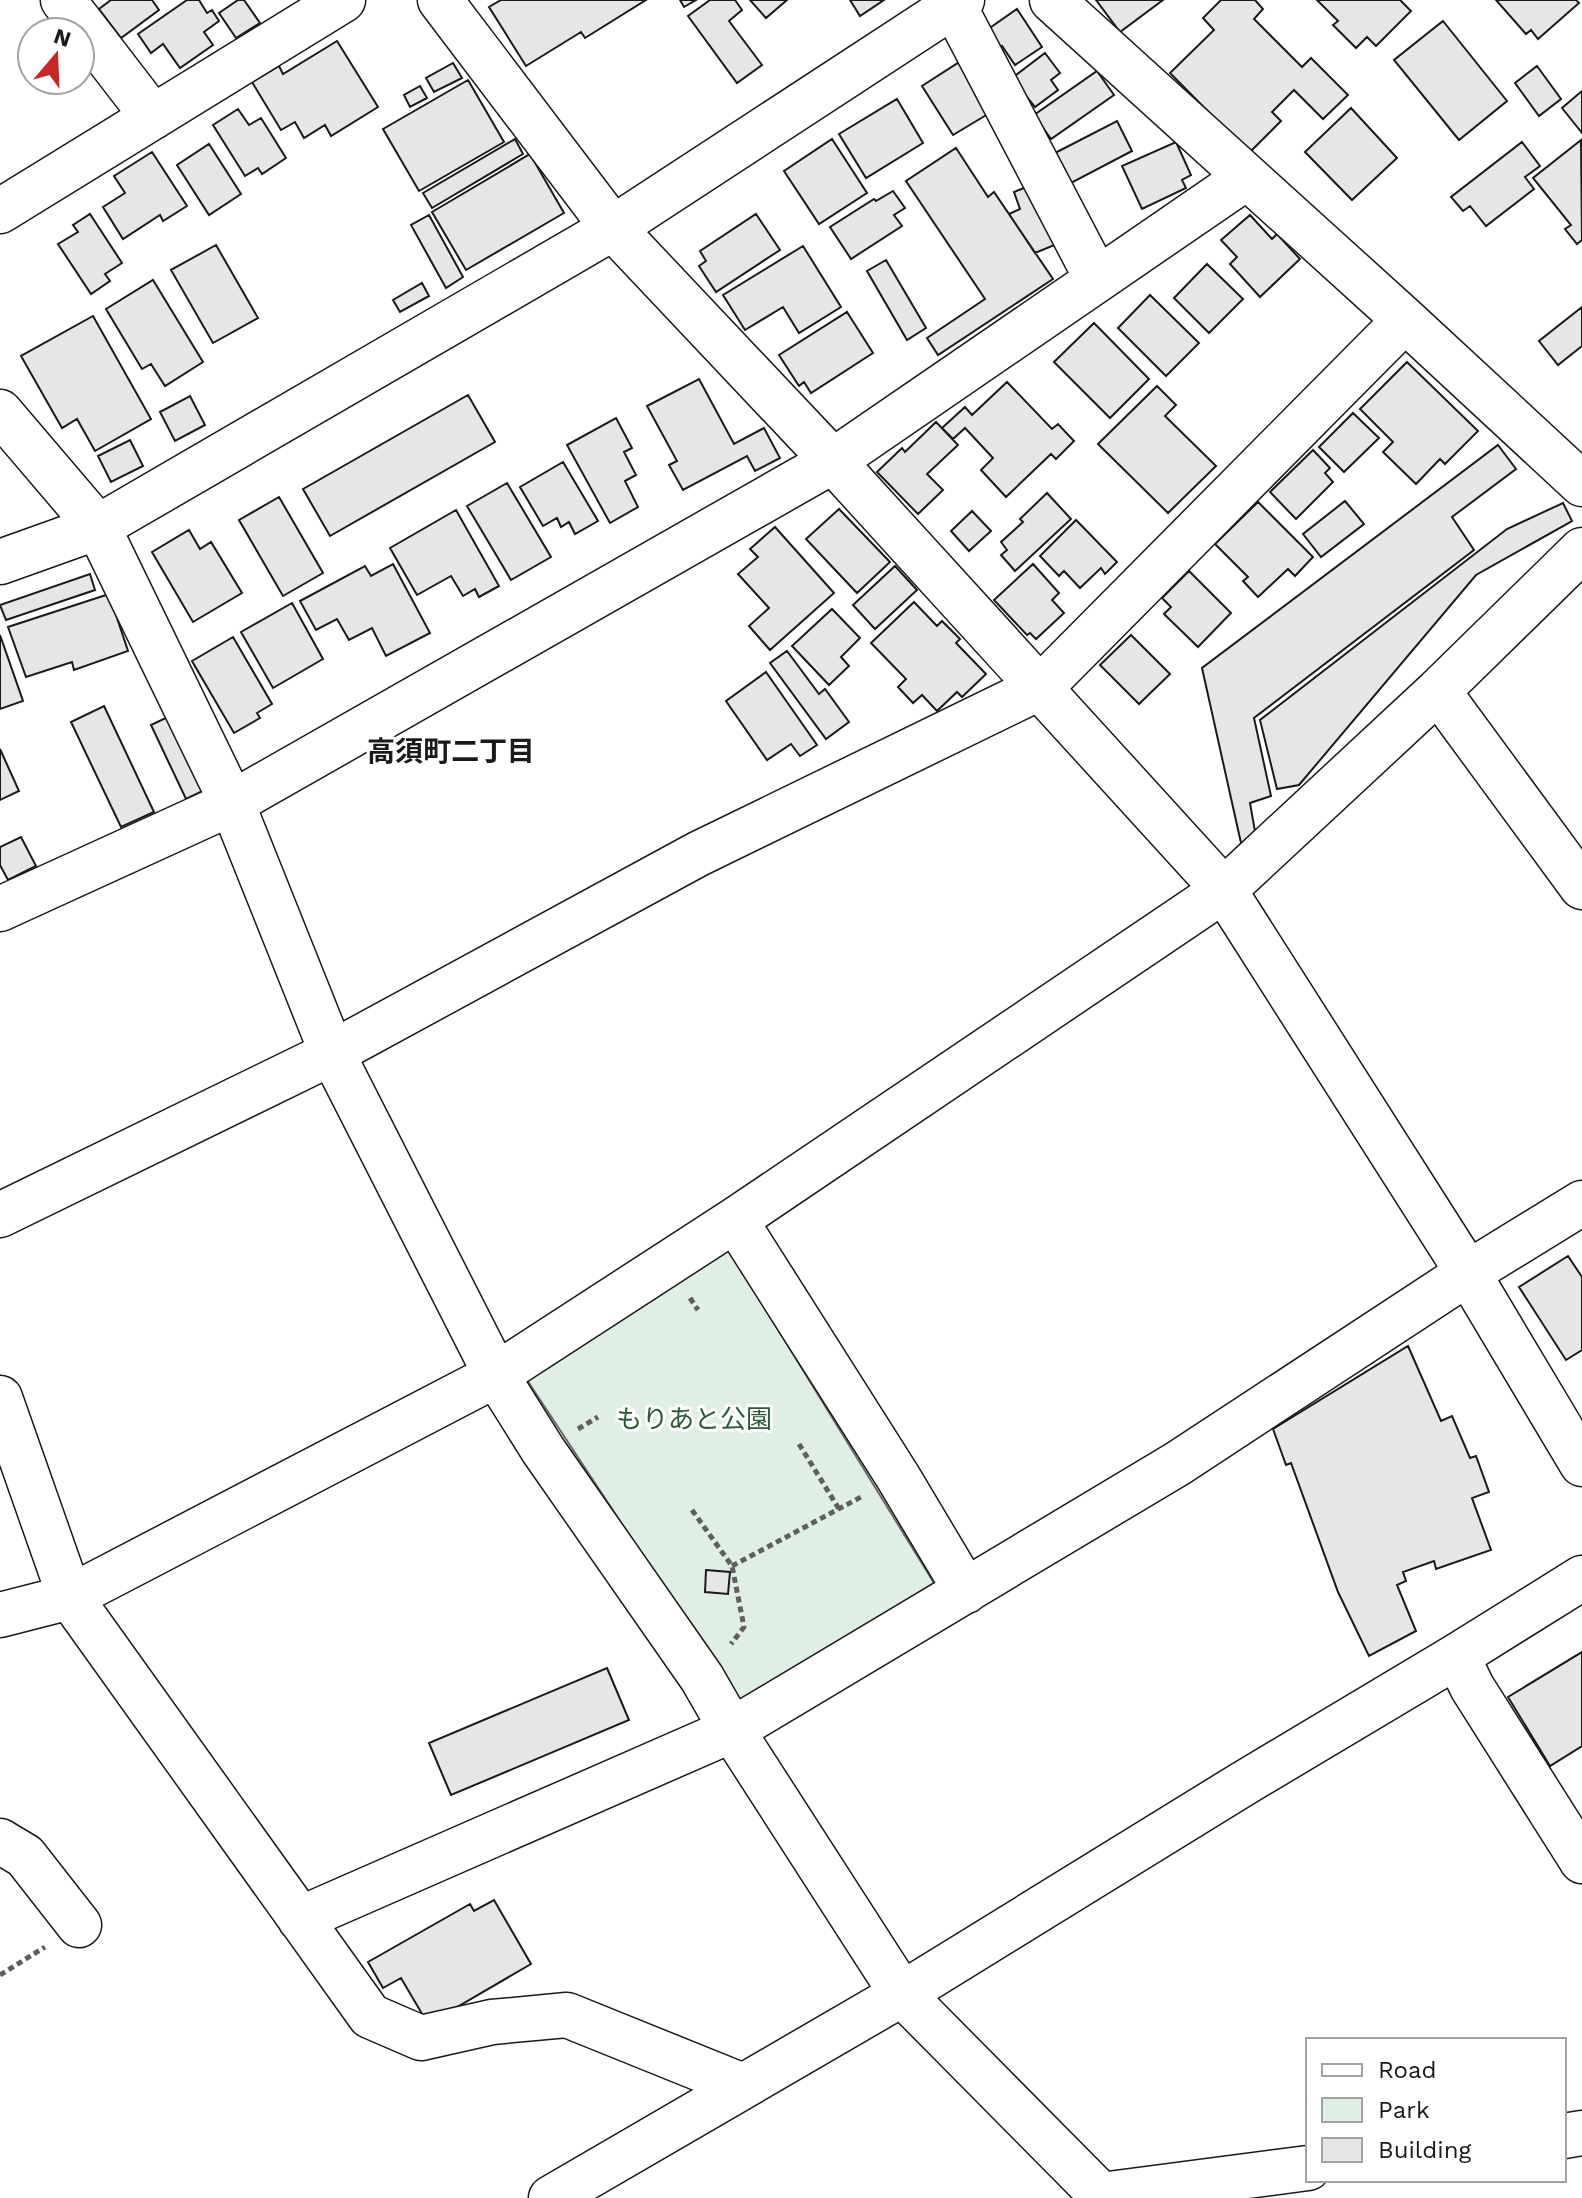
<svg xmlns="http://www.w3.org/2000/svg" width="1582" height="2198" viewBox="0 0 1582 2198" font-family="'Work Sans','Noto Sans JP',sans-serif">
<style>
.green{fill:#e0efe3;stroke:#6a6a6a;stroke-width:2}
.building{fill:#e6e6e6;stroke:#1a1a1a;stroke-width:2}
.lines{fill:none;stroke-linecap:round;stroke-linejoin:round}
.minor-casing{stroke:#1a1a1a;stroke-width:47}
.path{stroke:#5f5f5f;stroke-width:5;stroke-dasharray:6 4;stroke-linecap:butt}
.minor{stroke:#fff;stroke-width:44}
.labels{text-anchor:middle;stroke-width:6;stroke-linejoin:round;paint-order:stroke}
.park-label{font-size:26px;fill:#2b5a34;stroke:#fff}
.neighbourhood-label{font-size:28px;font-weight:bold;fill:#1a1a1a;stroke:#fff}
</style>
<rect width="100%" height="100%" fill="#fff"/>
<path class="green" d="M 729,1250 L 934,1583 L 740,1703 L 527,1380 Z"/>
<path class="building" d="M 111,0 L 152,0 L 159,10 L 121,38 L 99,9 Z
M 187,0 L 199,0 L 207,13 L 212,10 L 219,21 L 204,32 L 213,45 L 180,68 L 163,44 L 151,53 L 138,34 Z
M 238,0 L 244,0 L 260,23 L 236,38 L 219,13 Z
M 501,0 L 646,0 L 585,38 L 581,32 L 526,66 L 489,7 Z
M 680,0 L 696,0 L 684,7 Z
M 710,0 L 735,0 L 742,10 L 729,21 L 762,65 L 737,83 L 688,16 Z
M 750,0 L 787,0 L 766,18 Z
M 850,0 L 884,0 L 860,16 Z
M 1096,0 L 1163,0 L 1120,32 Z
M 1221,0 L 1255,0 L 1263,9 L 1254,19 L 1302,67 L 1311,58 L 1348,95 L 1323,119 L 1294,90 L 1272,112 L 1281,121 L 1249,153 L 1170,73 L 1214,30 L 1203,18 Z
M 1317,0 L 1400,0 L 1411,11 L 1376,46 L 1367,37 L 1356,48 L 1333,25 L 1338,21 Z
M 1496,0 L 1576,0 L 1579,3 L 1538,39 L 1531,30 L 1526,34 Z
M 1017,9 L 1042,47 L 1015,65 L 1002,46 L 996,50 L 984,32 Z
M 1443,21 L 1507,101 L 1459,140 L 1394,60 Z
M 337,41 L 378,107 L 331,136 L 325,125 L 304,138 L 295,122 L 281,130 L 252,82 L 279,66 L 283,74 Z
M 1045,53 L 1060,73 L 1051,80 L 1058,90 L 1035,107 L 1012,78 Z
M 961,61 L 993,111 L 953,135 L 922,86 Z
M 453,63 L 462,78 L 434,92 L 426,78 Z
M 1537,66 L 1561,99 L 1539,116 L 1515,83 Z
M 1097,71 L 1114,95 L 1051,139 L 1034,115 Z
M 468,80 L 504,142 L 419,191 L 383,129 Z
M 420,86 L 427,98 L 410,107 L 404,95 Z
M 1582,91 L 1582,133 L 1562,108 Z
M 897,99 L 923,143 L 866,178 L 839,134 Z
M 1351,108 L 1397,158 L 1352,200 L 1305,152 Z
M 238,109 L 249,125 L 261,118 L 286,158 L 262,174 L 258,168 L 245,176 L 213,125 Z
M 1117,121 L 1132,151 L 1071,183 L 1055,153 Z
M 515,139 L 523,154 L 432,208 L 423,193 Z
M 832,139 L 867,193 L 819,224 L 784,171 Z
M 1581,140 L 1582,240 L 1577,244 L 1565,229 L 1571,225 L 1533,178 Z
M 1176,142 L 1191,175 L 1182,180 L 1186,188 L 1142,209 L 1122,166 Z
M 1522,142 L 1540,166 L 1525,177 L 1534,189 L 1486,226 L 1470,206 L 1463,211 L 1451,197 Z
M 209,144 L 241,194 L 209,215 L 177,165 Z
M 956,148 L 988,197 L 994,192 L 1053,279 L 938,355 L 927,338 L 985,299 L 906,181 Z
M 152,152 L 187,206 L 163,221 L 160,215 L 123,239 L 103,207 L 125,193 L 114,176 Z
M 530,154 L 564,213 L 466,270 L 432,212 Z
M 1034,184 L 1057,244 L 1035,253 L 1009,214 L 1020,209 L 1014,192 Z
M 893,191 L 905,208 L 894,215 L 902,226 L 851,259 L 830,227 L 874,199 L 876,201 Z
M 90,214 L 122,263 L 105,274 L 110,281 L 91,294 L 58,244 L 78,232 L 73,225 Z
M 756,214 L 780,250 L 716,292 L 699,266 L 706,261 L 700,251 Z
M 429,215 L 463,277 L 446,288 L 411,225 Z
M 1250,215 L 1272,239 L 1277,234 L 1300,259 L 1260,297 L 1230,264 L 1237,257 L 1221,240 Z
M 216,245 L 258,318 L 213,343 L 171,270 Z
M 803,246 L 841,307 L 799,333 L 783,307 L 745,330 L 723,295 Z
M 886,260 L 926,328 L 907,340 L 867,271 Z
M 1207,264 L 1243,299 L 1209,333 L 1174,298 Z
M 153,280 L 203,362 L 165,386 L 151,364 L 142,369 L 106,309 Z
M 422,283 L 429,296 L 400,312 L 393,300 Z
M 1150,295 L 1199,343 L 1166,376 L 1118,328 Z
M 1582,307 L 1582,346 L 1558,365 L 1539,341 Z
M 847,312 L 873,353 L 811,393 L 804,382 L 799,386 L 779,355 Z
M 93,316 L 151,419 L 95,451 L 77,419 L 62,428 L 21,356 Z
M 1094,323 L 1149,379 L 1110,418 L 1054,362 Z
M 1407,362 L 1478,431 L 1445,464 L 1440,459 L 1416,484 L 1383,452 L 1393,442 L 1360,409 Z
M 699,379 L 734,444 L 764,428 L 780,458 L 755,471 L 747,456 L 683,490 L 669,465 L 677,461 L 647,406 Z
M 1007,382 L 1052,429 L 1058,424 L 1074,441 L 1056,459 L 1051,454 L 1006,497 L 981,470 L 993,458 L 965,428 L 953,439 L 942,428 L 965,407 L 972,415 Z
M 1157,386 L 1176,405 L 1165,416 L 1216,466 L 1168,513 L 1098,444 Z
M 468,395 L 495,442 L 330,536 L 303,489 Z
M 190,396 L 205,425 L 175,441 L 160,412 Z
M 1353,413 L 1379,438 L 1344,472 L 1319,447 Z
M 616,418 L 632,448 L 624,452 L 636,475 L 625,481 L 638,507 L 610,523 L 567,445 Z
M 936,422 L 958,445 L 927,474 L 943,490 L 918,514 L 877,472 L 902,448 L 905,452 Z
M 130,440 L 143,466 L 111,482 L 98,456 Z
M 1498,445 L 1516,469 L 1452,517 L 1474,550 L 1254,718 L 1271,796 L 1250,803 L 1256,837 L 1241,843 L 1202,668 Z
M 1313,450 L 1330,468 L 1325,473 L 1333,482 L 1296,519 L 1270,492 Z
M 563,462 L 598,521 L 575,534 L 569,522 L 561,527 L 557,518 L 543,526 L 520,487 Z
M 507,483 L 551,557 L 511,580 L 467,506 Z
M 1047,493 L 1071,519 L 1015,571 L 1001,555 L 1007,550 L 1001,542 L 1023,522 L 1020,519 Z
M 279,497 L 323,573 L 283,596 L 239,520 Z
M 1345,501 L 1364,524 L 1321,557 L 1303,534 Z
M 1258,502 L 1313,557 L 1295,576 L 1288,569 L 1258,597 L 1243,581 L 1248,577 L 1215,544 Z
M 1563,503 L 1572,521 L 1476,575 L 1299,785 L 1277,789 L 1260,720 L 1507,529 Z
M 839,509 L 890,562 L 857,593 L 806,539 Z
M 456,510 L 499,586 L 479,597 L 475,589 L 463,596 L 451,576 L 417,595 L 390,548 Z
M 972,511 L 991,531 L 969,551 L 951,531 Z
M 1076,520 L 1117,562 L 1105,574 L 1101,568 L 1080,588 L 1064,571 L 1059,576 L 1040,556 Z
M 775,527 L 834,593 L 770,650 L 749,626 L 769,608 L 738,574 L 758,557 L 750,549 Z
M 189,530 L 200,549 L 211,542 L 242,593 L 193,622 L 152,552 Z
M 393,564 L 430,633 L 386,656 L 372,628 L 349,640 L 337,619 L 316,630 L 300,601 L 365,566 L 371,576 Z
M 1033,564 L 1059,593 L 1052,600 L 1064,613 L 1036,639 L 1030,633 L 1027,635 L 994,600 Z
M 895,566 L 917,590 L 875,629 L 853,605 Z
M 1189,571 L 1231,613 L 1198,647 L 1164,614 L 1171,607 L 1162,598 Z
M 90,574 L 95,590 L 6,620 L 0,605 Z
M 109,594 L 128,651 L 74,670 L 72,662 L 26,677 L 8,627 Z
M 914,602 L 937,626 L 942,621 L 960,639 L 956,643 L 986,674 L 962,697 L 957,692 L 937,711 L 922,695 L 913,703 L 898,687 L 906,679 L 871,643 Z
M 292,603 L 323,659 L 273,688 L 241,632 Z
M 832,609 L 860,638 L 841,657 L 849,666 L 829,685 L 792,646 Z
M 0,635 L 23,701 L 0,709 Z
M 1131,635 L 1170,674 L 1139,704 L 1100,665 Z
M 233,637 L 272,704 L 257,713 L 260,718 L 234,733 L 192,661 Z
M 787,651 L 819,694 L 825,689 L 849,722 L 826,739 L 770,663 Z
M 766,672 L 817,745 L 800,756 L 791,744 L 767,760 L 726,701 Z
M 104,706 L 154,812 L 121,827 L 71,722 Z
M 174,714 L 209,788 L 186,799 L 151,725 Z
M 0,749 L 19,791 L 0,800 Z
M 21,837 L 36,866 L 8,880 L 0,865 L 0,847 Z
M 1568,1256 L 1582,1277 L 1582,1350 L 1566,1360 L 1519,1287 Z
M 1408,1346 L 1441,1421 L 1452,1416 L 1470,1458 L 1476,1456 L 1489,1492 L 1472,1498 L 1491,1550 L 1436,1569 L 1434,1561 L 1403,1572 L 1406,1581 L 1397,1585 L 1416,1631 L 1369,1656 L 1338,1592 L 1291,1463 L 1286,1465 L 1273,1429 Z
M 706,1570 L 730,1572 L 728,1594 L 705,1592 Z
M 1582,1652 L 1582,1746 L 1550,1766 L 1508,1697 Z
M 607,1668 L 629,1720 L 451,1795 L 429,1743 Z
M 494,1900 L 531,1964 L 428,2024 L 401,1978 L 383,1988 L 368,1962 L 470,1904 L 474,1911 Z"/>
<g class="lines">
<defs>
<path id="minor" d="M 63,0 L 153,117
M 440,0 L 613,228 L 833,461 L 1224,890 L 1468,1273 L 1582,1464
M 1052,0 L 1405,320 L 1582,484
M 954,6 L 1097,279
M 0,211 L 343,0
M 0,412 L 98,527 L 232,803 L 332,1053 L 496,1375 L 543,1450 L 702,1678 L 732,1730 L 902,1994 L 1101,2195 L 1308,2168
M 0,562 L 98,527 L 613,228 L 962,0
M 1438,691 L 1582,887
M 0,909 L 232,803 L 833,461 L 1247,177
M 0,1215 L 332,1053 L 698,854 L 1041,687 L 1405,320
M 735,1220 L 898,1477 L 966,1591
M 0,1398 L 70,1597 L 496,1375 L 735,1220 L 1224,890 L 1438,691 L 1582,550
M 0,1615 L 70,1597 L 370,2016 L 421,2038 L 492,2022 L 567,2015 L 743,2086
M 1457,1656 L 1472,1687 L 1582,1861
M 0,1841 L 25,1856 L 79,1925
M 300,1919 L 732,1730 L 1177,1464 L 1468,1273 L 1582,1203
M 1564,2136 L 1582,2133
M 551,2198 L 902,1994 L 1241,1785 L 1457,1656 L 1582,1578"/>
</defs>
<use href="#minor" class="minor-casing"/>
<path class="path" d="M 690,1298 L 698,1310
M 578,1429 L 598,1417
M 799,1444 L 839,1509
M 692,1510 L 732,1566 L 744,1627 L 731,1644
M 732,1566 L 861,1497
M 0,1975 L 45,1947"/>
<use href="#minor" class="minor"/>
</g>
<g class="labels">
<g class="park-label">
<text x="694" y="1428">もりあと公園</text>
</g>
<g class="neighbourhood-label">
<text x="451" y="761">高須町二丁目</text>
</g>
</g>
<rect x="1306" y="2038" width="260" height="144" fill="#ffffff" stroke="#a3a3a3" stroke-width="2"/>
<rect x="1322" y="2064" width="40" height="12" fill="#ffffff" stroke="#a3a3a3" stroke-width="2"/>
<text x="1378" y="2078" font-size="24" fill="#1a1a1a">Road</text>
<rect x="1322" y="2098" width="40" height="24" fill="#e0efe3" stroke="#a3a3a3" stroke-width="2"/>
<text x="1378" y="2118" font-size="24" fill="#1a1a1a">Park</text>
<rect x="1322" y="2138" width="40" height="24" fill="#e6e6e6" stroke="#a3a3a3" stroke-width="2"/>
<text x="1378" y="2158" font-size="24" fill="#1a1a1a">Building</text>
<g transform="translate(56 56) rotate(19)"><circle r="38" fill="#ffffff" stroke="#a3a3a3" stroke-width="2"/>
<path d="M0-6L14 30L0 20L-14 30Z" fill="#c62828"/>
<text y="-12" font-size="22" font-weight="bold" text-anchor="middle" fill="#1a1a1a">N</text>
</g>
</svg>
